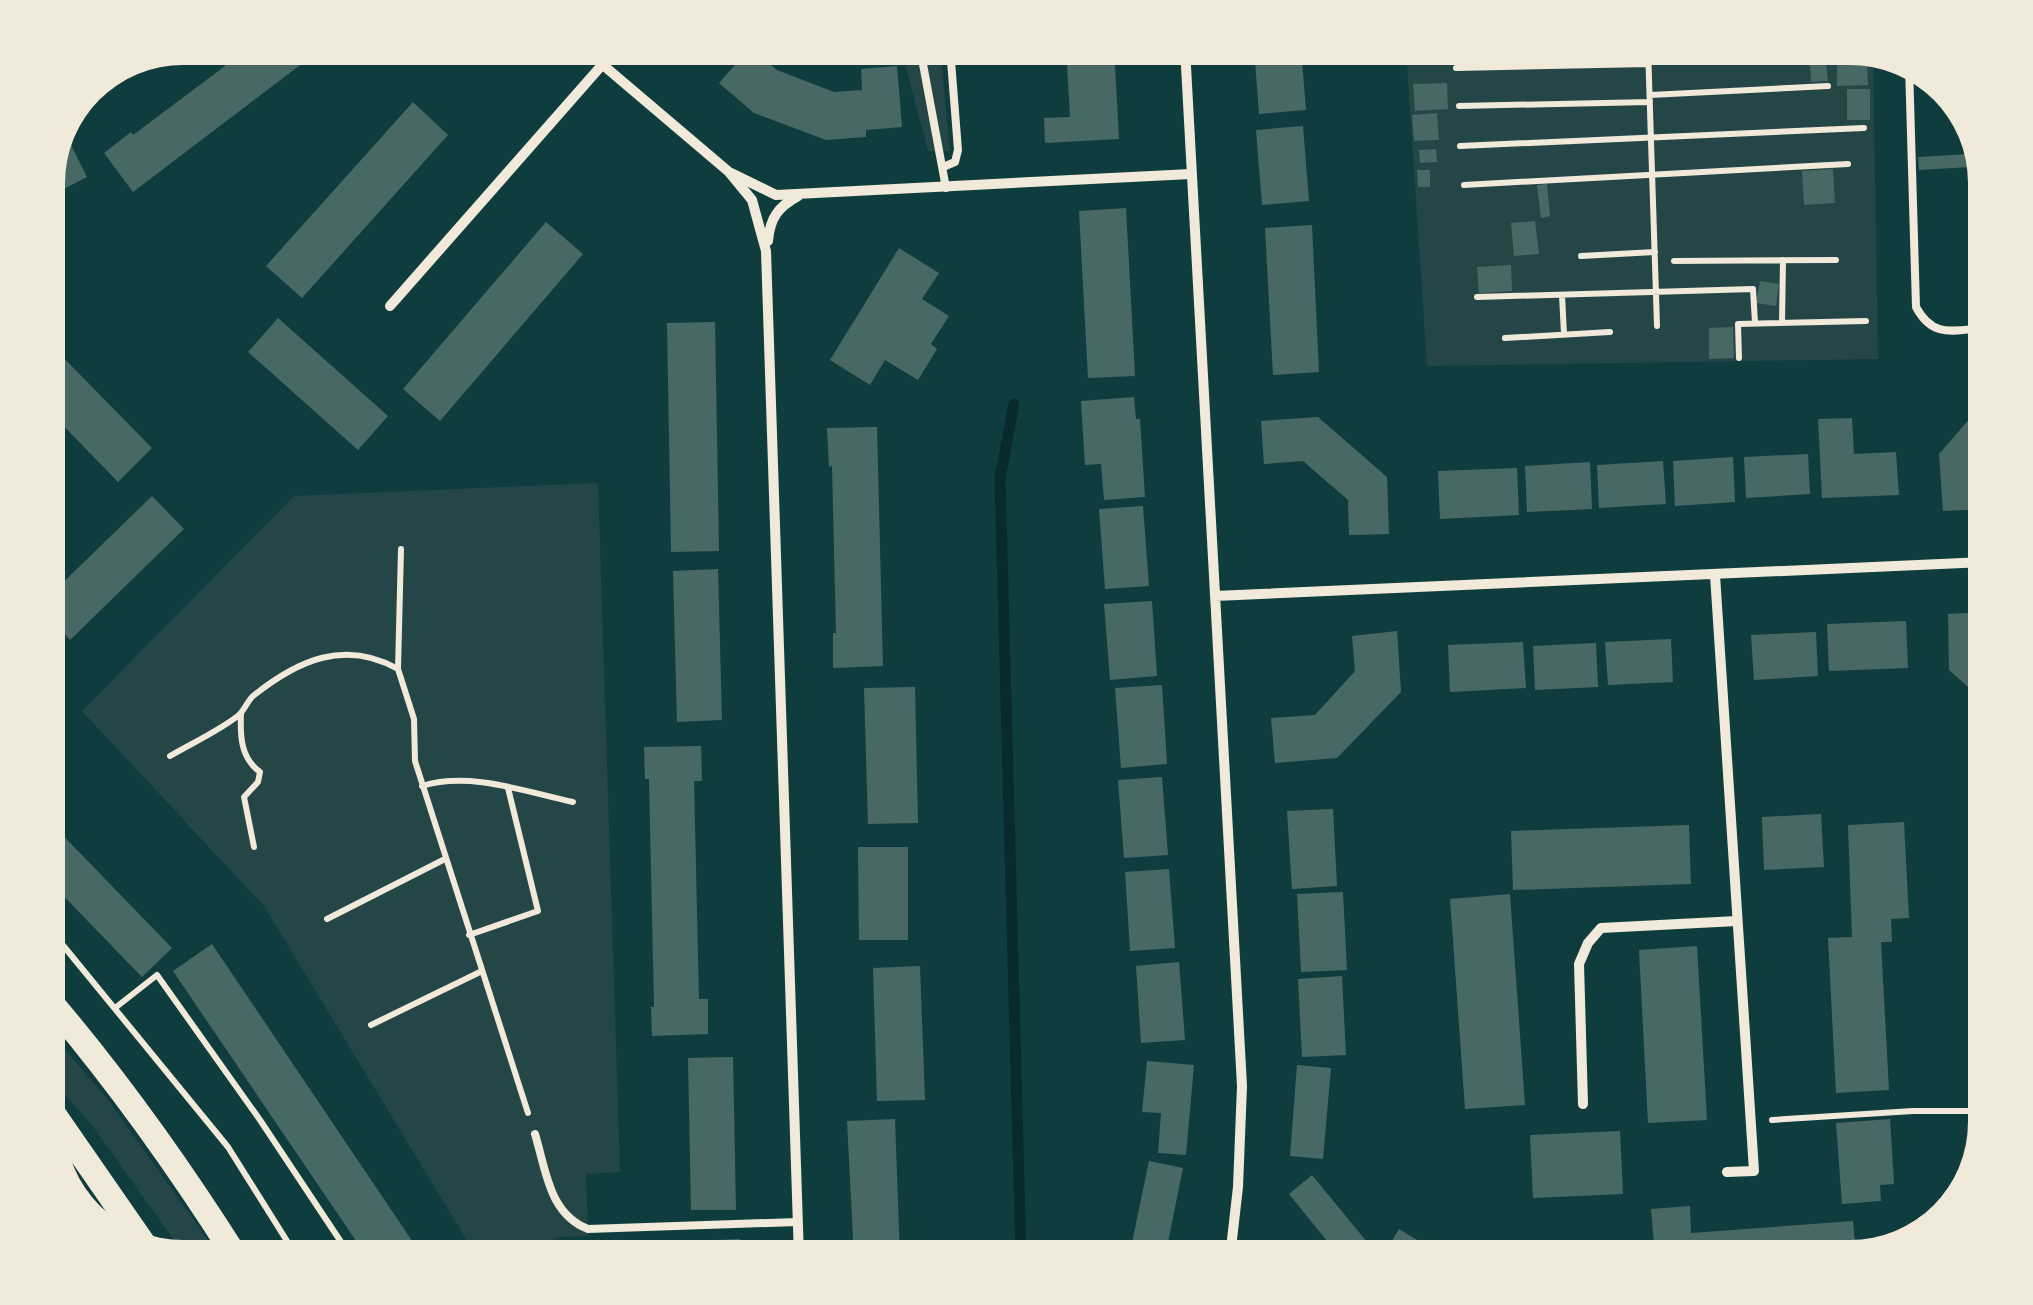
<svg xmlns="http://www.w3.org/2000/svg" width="2033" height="1305" viewBox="0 0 2033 1305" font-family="Poppins,sans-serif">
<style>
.green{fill:#244646}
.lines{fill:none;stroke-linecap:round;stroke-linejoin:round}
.stream{stroke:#0a2a2b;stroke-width:11}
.building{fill:#486865}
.path{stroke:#f1e9da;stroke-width:6}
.service{stroke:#f1e9da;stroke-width:8}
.minor{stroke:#f1e9da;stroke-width:10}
.primary{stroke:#f1e9da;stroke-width:25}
</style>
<rect width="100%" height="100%" fill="#0f3d3e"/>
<path class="green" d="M 901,48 L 940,48 L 950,151 L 928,151 Z
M 1406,48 L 1850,48 L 1873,54 L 1878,359 L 1427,366 Z
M 598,483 L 620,1172 L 586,1174 L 588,1236 L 558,1237 L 529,1257 L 477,1257 L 264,906 L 82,711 L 294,496 Z
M 48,1030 L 109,1101 L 220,1257 L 186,1257 L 94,1128 L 48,1075 Z"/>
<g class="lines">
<path class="stream" d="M 1014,404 L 1000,478 L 1021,1257"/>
</g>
<path class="building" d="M 249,48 L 318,48 L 320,50 L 133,192 L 104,153 L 131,132 L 133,135 Z
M 446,48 L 482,48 L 466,65 Z
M 714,48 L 736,48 L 726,59 Z
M 750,48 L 777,70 L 834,92 L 862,90 L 861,69 L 897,66 L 902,127 L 866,130 L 866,137 L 826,140 L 754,113 L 719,83 Z
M 1066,48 L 1114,48 L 1119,139 L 1045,143 L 1044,118 L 1070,117 Z
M 1254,48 L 1301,48 L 1306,110 L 1259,114 Z
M 1424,48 L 1445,48 L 1445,61 L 1424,61 Z
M 1830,48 L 1851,48 L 1854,52 L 1830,52 Z
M 1867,62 L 1868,85 L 1837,86 L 1837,63 Z
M 1826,64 L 1828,81 L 1811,82 L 1810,65 Z
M 1447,83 L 1448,109 L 1415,111 L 1413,84 Z
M 1847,89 L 1870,89 L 1870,120 L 1847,120 Z
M 413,102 L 448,135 L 302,298 L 266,266 Z
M 1437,113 L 1439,140 L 1414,141 L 1412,115 Z
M 1303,126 L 1309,201 L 1262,205 L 1256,130 Z
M 66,135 L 87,177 L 48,197 L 48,174 Z
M 1436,149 L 1437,162 L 1420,163 L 1419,150 Z
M 1974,149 L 1977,149 L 1985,174 L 1985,217 L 1980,218 Z
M 1971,154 L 1971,167 L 1919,170 L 1918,157 Z
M 1833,169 L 1835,203 L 1804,205 L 1802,171 Z
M 1417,170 L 1430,170 L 1430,187 L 1418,187 Z
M 1547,184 L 1550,216 L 1541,218 L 1537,185 Z
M 1126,208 L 1135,376 L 1088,378 L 1079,211 Z
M 1535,221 L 1539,254 L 1514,256 L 1511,223 Z
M 546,222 L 583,254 L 440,421 L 403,389 Z
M 1312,225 L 1319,372 L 1273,375 L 1265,228 Z
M 899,248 L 939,273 L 922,299 L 949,316 L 931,344 L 937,349 L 918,380 L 885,360 L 870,385 L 830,360 Z
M 1511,265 L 1512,291 L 1479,293 L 1477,267 Z
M 1760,281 L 1779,284 L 1776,306 L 1756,303 Z
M 278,318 L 388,416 L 358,450 L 248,352 Z
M 715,322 L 719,551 L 671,552 L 667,323 Z
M 1733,327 L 1734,358 L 1709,359 L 1709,328 Z
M 48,342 L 152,448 L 118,482 L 48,410 Z
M 1134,397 L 1136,419 L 1140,419 L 1145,497 L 1104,500 L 1101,464 L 1085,465 L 1081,401 Z
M 1985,401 L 1985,509 L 1943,511 L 1939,454 Z
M 1318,417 L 1387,477 L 1389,534 L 1349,535 L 1348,500 L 1303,461 L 1264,464 L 1261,421 Z
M 1852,418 L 1854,454 L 1896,452 L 1899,495 L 1822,498 L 1818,419 Z
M 877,427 L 883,666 L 833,668 L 833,633 L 836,633 L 832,466 L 829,467 L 827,428 Z
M 1808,454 L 1810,494 L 1746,498 L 1744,457 Z
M 1733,457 L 1735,502 L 1675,506 L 1673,461 Z
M 1663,461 L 1666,504 L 1599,508 L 1597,465 Z
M 1590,462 L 1592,509 L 1527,512 L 1525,466 Z
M 1517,468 L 1519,515 L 1440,519 L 1438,471 Z
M 152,496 L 184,529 L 70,640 L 48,616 L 48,597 Z
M 1143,506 L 1149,586 L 1105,589 L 1099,509 Z
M 718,569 L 722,720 L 677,722 L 673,571 Z
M 1152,601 L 1157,676 L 1110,680 L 1104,604 Z
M 1985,612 L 1985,702 L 1949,670 L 1948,614 Z
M 1906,621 L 1908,668 L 1829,671 L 1827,624 Z
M 1397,631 L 1401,692 L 1337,758 L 1275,763 L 1271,718 L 1315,715 L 1355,671 L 1352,636 Z
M 1816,632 L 1818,676 L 1754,680 L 1751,635 Z
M 1671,639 L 1673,682 L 1608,685 L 1605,642 Z
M 1523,642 L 1526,688 L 1450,692 L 1448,645 Z
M 1596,643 L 1598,687 L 1535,690 L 1533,646 Z
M 1162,685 L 1167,764 L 1121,768 L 1115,688 Z
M 915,687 L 918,823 L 868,824 L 864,688 Z
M 701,746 L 702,781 L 694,781 L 699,999 L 708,999 L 708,1034 L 652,1036 L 651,1007 L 654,1007 L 649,779 L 645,779 L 644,747 Z
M 1162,777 L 1168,855 L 1124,858 L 1118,780 Z
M 1333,809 L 1337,886 L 1292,889 L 1287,811 Z
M 1821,814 L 1824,867 L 1764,870 L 1762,817 Z
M 48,820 L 172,948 L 142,977 L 48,880 Z
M 1904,822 L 1909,918 L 1891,919 L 1892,942 L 1881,942 L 1889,1090 L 1836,1093 L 1828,938 L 1852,937 L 1848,825 Z
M 1689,825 L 1691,884 L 1513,890 L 1511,831 Z
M 858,847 L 908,847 L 908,940 L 859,940 Z
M 1169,869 L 1175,948 L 1130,951 L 1125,872 Z
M 1343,892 L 1347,970 L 1301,972 L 1297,894 Z
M 1510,894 L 1525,1105 L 1465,1109 L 1450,899 Z
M 212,944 L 423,1257 L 367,1257 L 173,971 Z
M 1697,946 L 1707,1120 L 1648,1123 L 1639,950 Z
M 1179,962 L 1185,1040 L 1141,1043 L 1136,966 Z
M 920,966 L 925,1100 L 877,1101 L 873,968 Z
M 1342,976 L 1346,1055 L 1302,1057 L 1298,979 Z
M 733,1057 L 736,1210 L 691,1210 L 688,1058 Z
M 1147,1061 L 1194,1065 L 1186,1155 L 1158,1153 L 1161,1113 L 1142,1112 Z
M 1297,1065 L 1331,1068 L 1323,1159 L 1290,1156 Z
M 895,1119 L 900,1257 L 854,1257 L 847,1121 Z
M 1890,1119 L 1894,1184 L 1880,1185 L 1881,1201 L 1842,1204 L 1836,1123 Z
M 1620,1131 L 1623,1194 L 1533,1198 L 1530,1135 Z
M 1149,1161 L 1183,1168 L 1165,1257 L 1129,1257 Z
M 1312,1175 L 1372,1248 L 1361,1257 L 1340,1257 L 1289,1194 Z
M 1690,1206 L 1691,1233 L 1853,1221 L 1856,1256 L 1655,1257 L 1651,1209 Z
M 1399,1229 L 1445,1257 L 1382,1257 Z
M 740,1239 L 740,1257 L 693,1257 L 692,1241 Z"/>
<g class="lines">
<path class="path" d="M 1648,48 L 1657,326
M 1456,68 L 1649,64
M 1650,95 L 1828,86
M 1459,106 L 1650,102
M 1460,146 L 1864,128
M 1464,185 L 1848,164
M 1581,256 L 1655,252
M 1674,261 L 1836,260
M 1562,295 L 1564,334
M 1477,297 L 1753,289 L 1755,323
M 1782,323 L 1783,260
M 1505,338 L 1610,332
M 1739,358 L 1738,324 L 1866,321
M 398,669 L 401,549
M 241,714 C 240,737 241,758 260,772 L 258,782 L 244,797 L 254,847
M 170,756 C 192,743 219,731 239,715 C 245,709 247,702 253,696 C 298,660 345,639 398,669 L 414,719 L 415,761 L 528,1113
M 422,786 C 470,771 526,792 573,802
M 327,919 L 445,859
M 48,927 L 228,1147 L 297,1257
M 469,935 L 538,911 L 508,788
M 115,1008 L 157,975 L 260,1120 L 351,1257
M 371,1025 L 480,972
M 1772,1120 L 1913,1111 L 1985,1111"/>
<path class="service" d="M 920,48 L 946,188
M 1909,65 L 1916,307 C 1933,339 1954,330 1985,328
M 943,167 L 955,162 L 958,150 L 950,48
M 535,1134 C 546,1170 549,1214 588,1229 L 797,1222"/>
<path class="minor" d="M 583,48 L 729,172 L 776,195 L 1191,174
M 1185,48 L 1242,1086 L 1238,1187 L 1230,1257
M 729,172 L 752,200 L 766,251 L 799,1257
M 768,241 C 770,218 778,207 798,196
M 390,306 L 602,65
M 1715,575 L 1754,1171 L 1727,1172
M 1215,596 L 1985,562
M 1583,1104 L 1579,964 L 1588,943 L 1601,928 L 1737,921"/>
<path class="primary" d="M 48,999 C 117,1080 179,1167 236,1257
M 48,1106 L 145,1246"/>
</g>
<path d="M0 0H2033V1305H0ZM183 65H1850A118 118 0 0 1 1968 183V1122A118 118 0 0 1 1850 1240H183A118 118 0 0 1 65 1122V183A118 118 0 0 1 183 65Z" fill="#f1e9da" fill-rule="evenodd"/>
</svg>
